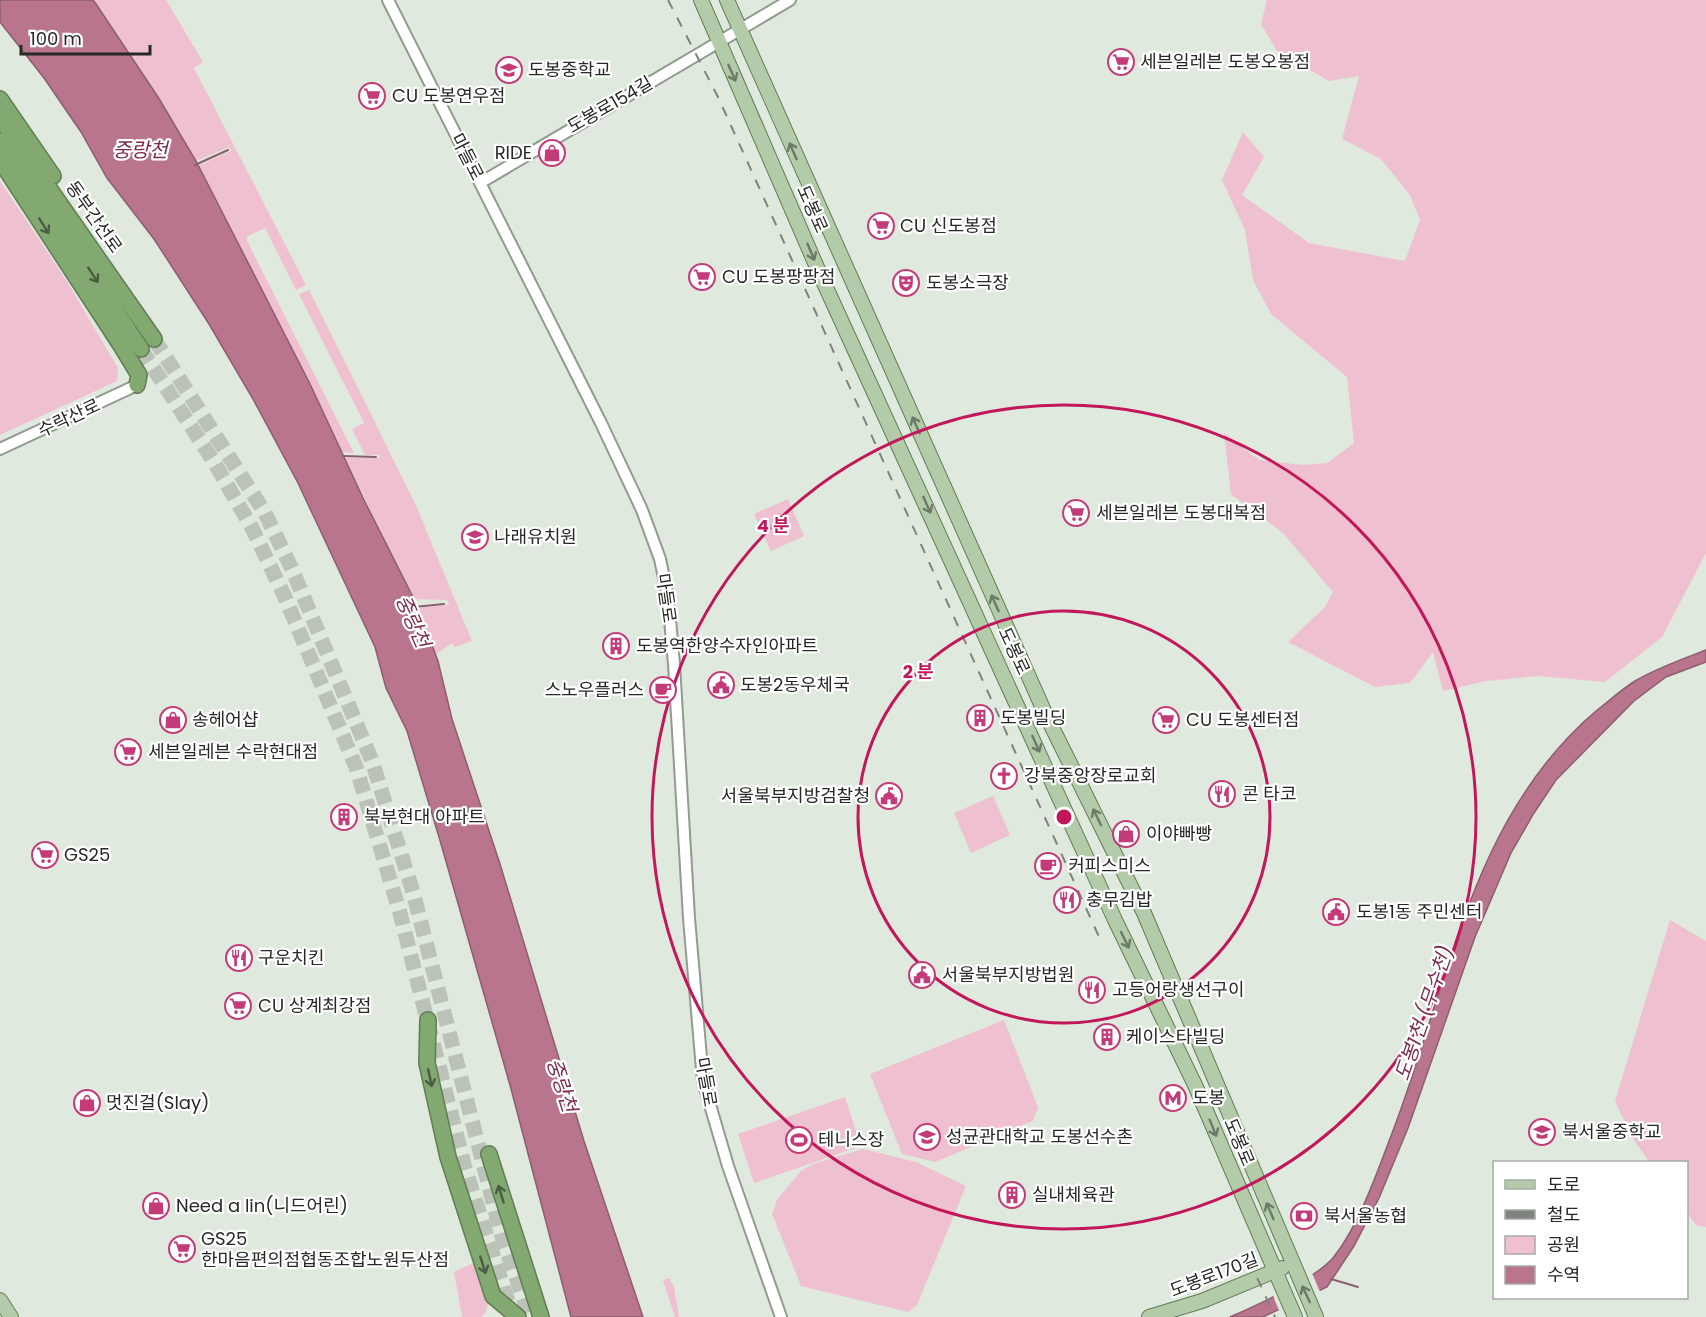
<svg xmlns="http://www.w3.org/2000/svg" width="1706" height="1317" viewBox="0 0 1706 1317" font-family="Poppins,'Noto Sans KR',sans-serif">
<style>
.green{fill:#efc0cf}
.water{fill:#b8758d;stroke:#8c5e6e;stroke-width:1.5}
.pier{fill:#e0e9dd}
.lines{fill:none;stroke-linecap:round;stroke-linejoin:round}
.stream{stroke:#8c5e6e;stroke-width:2}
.highway-tunnel{stroke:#bbc3b8;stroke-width:15;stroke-dasharray:15 8;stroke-linecap:butt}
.minor-casing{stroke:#929b8f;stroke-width:14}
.major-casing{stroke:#617c56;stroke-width:16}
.highway-casing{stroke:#617c56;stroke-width:18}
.minor{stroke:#fff;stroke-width:10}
.major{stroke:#b3cba9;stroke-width:14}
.highway{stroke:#81a970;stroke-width:15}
.rail{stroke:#7e847c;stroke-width:2;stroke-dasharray:10 10;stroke-linecap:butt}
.oneway{stroke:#6c7a67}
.oneway2{stroke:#4a5c43}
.ring{fill:none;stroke:#c2185b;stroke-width:3}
.labels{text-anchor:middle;stroke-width:4.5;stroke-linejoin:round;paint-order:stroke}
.poi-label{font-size:18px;fill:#262925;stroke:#fff;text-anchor:start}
.street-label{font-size:18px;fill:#262925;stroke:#fff}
.water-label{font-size:20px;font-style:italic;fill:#7e2d4f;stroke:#fff}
.centre{fill:#c2185b;stroke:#fff;stroke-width:3}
.ring-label{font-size:18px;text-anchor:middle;font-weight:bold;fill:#c2185b;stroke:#fff;stroke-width:4.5;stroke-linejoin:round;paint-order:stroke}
</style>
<rect width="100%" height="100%" fill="#e0e9dd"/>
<path class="green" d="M 93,0 L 166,0 L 203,62 L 194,68 L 306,285 L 296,290 L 265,228 L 246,237 L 249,245 L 354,453 L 342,452 L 237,241 L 198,166 L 231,151 L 229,147 L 196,161 L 158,97 Z
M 1267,0 L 1706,0 L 1706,553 L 1662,637 L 1605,682 L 1538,676 L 1486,681 L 1443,691 L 1433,652 L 1410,683 L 1375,687 L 1288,642 L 1325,607 L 1333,592 L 1283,533 L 1231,494 L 1224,433 L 1259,460 L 1303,465 L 1327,463 L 1354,443 L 1347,377 L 1271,314 L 1253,280 L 1245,230 L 1222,180 L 1243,132 L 1264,157 L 1242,195 L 1309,243 L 1405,261 L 1420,220 L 1410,195 L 1381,159 L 1342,139 L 1359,76 L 1329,81 L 1277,51 L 1261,24 Z
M 0,181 L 68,283 L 118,368 L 117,381 L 0,435 Z
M 309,290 L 415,503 L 472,641 L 455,647 L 452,643 L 435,655 L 418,608 L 449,605 L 447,600 L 413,599 L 345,458 L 380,458 L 379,455 L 365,455 L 352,429 L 364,423 L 299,294 Z
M 788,499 L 804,536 L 771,551 L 754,514 Z
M 993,796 L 1010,835 L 971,853 L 954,813 Z
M 1670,920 L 1706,941 L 1706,1227 L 1697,1226 L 1687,1213 L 1686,1162 L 1649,1162 L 1632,1137 L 1615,1101 Z
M 1004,1020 L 1038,1107 L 1033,1121 L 935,1162 L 902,1154 L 870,1074 Z
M 845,1097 L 861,1146 L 754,1183 L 738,1134 Z
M 863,1149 L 916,1162 L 966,1186 L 917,1305 L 908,1312 L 801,1286 L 772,1214 L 777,1200 L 801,1171 L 813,1164 Z
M 478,1261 C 483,1279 496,1300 482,1317 L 462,1317 L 454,1272 Z
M 669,1278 L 674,1287 L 679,1317 L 675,1317 L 663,1280 Z"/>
<path class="water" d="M 0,0 L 93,0 L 96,4 L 158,97 L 196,161 L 310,384 L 364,500 L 415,601 L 438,661 L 452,719 L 500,864 L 584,1141 L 643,1317 L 571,1317 L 510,1085 L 439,837 L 407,731 L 386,688 L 375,647 L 298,483 L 253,399 L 209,324 L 154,239 L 107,178 L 81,132 L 44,78 L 0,22 Z
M 1706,650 L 1706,662 L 1666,677 L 1634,701 L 1556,780 L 1534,813 L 1511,853 L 1475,937 L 1408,1128 L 1379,1198 L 1354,1246 L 1327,1287 L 1263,1317 L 1230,1317 C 1257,1305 1313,1280 1332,1259 C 1359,1227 1379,1167 1394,1128 C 1449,983 1471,817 1596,711 C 1609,701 1622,689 1635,681 C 1657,668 1683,659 1706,650 Z"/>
<path class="pier" d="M 1311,1271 L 1321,1294 L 1280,1313 L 1272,1293 Z"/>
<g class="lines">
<path class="stream" d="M 195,165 L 228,150
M 343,456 L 376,457
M 414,607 L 444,604
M 1331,1279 L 1358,1287"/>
<path class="highway-tunnel" d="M 154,339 L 265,513 L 292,569 L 372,761 L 413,892 L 502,1237 L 530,1317
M 141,349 L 214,462 L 252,528 L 284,595 L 356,767 L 400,913 L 465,1168 L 513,1317"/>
<defs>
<path id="minor" d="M 388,0 L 601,423 L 642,510 L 660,559 L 668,597 L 674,664 L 689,918 L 703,1081 L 728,1166 L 781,1317
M 480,183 L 790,0
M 0,449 L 137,385"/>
<path id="major" d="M 701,0 L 819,272 L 1115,920 L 1195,1085 L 1295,1317
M 727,0 L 1045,713 L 1144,913 L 1316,1317
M 0,1300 L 11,1317
M 1149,1317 L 1202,1301 L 1282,1268"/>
<path id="highway" d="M 0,99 L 53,176
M 0,118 L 154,339
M 0,141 L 50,210 L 141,349
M 0,160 L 122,347 L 139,375 L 137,385
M 428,1020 L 427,1063 L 448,1157 L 493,1296 L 518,1317
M 489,1154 L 541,1317"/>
</defs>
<use href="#minor" class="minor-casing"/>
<use href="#major" class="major-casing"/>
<use href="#highway" class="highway-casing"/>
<use href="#minor" class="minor"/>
<use href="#major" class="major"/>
<use href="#highway" class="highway"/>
<path class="rail" d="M 668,0 L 718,97 L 1100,939
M 1249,1260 L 1275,1317"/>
</g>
<defs><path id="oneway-shaft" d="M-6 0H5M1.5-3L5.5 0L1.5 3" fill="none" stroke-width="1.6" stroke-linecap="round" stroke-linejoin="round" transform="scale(1.5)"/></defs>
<g class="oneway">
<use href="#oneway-shaft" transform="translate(732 73) rotate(66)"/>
<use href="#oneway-shaft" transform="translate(793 151) rotate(-114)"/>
<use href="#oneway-shaft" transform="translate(811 252) rotate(67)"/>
<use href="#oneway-shaft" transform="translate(916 425) rotate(-114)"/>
<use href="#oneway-shaft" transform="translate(927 505) rotate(66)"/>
<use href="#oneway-shaft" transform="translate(995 603) rotate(-114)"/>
<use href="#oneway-shaft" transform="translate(1036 744) rotate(66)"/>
<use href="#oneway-shaft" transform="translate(1097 817) rotate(-116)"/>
<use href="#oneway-shaft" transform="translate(1125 940) rotate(64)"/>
<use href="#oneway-shaft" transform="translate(1213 1128) rotate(68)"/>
<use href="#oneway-shaft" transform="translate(1270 1211) rotate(-113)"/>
<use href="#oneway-shaft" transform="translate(1306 1294) rotate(-115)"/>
</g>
<g class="oneway2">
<use href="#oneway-shaft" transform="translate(44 226) rotate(58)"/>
<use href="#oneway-shaft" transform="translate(93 275) rotate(57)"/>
<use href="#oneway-shaft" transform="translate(430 1078) rotate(78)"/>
<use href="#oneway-shaft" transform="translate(501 1194) rotate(-107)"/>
<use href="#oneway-shaft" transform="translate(483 1265) rotate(72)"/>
</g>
<g class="ring">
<circle cx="1064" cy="817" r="206"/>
<circle cx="1064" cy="817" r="412"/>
</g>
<defs>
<symbol id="supermarket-ring" viewBox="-11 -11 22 22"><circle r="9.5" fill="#fff" stroke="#c33b78" stroke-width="1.5"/><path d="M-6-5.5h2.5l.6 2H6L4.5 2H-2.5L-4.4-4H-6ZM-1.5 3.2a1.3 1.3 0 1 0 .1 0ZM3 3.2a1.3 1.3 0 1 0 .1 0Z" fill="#c33b78"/></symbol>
<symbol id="school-ring" viewBox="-11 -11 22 22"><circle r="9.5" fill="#fff" stroke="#c33b78" stroke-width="1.5"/><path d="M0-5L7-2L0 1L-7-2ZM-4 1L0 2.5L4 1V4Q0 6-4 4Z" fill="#c33b78"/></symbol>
<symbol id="shop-ring" viewBox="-11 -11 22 22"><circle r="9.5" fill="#fff" stroke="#c33b78" stroke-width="1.5"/><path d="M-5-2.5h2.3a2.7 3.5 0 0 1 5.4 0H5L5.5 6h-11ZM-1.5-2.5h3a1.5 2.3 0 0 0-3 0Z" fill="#c33b78"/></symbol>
<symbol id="theatre-ring" viewBox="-11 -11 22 22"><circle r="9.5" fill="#fff" stroke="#c33b78" stroke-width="1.5"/><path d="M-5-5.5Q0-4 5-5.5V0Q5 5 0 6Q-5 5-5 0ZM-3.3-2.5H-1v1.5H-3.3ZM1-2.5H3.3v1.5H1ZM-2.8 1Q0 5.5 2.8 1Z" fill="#c33b78"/></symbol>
<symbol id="building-ring" viewBox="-11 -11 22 22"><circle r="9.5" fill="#fff" stroke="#c33b78" stroke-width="1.5"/><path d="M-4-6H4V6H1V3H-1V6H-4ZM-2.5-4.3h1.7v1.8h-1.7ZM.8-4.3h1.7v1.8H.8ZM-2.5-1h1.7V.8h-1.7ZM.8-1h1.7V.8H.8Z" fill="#c33b78"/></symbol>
<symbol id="civic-ring" viewBox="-11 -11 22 22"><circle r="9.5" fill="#fff" stroke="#c33b78" stroke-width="1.5"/><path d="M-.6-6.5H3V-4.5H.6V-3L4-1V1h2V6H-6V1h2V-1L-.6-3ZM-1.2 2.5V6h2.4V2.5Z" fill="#c33b78"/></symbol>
<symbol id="cafe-ring" viewBox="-11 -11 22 22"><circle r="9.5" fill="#fff" stroke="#c33b78" stroke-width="1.5"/><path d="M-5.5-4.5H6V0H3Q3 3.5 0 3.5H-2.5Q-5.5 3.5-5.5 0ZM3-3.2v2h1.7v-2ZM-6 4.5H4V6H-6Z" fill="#c33b78"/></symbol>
<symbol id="church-ring" viewBox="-11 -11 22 22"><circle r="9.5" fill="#fff" stroke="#c33b78" stroke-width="1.5"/><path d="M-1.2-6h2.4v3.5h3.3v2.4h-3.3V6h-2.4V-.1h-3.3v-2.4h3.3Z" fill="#c33b78"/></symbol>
<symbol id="restaurant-ring" viewBox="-11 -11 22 22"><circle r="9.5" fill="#fff" stroke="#c33b78" stroke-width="1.5"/><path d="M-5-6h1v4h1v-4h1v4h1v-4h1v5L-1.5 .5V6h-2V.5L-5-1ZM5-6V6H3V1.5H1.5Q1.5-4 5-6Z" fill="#c33b78"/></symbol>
<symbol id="metro-ring" viewBox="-11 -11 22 22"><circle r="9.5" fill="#fff" stroke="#c33b78" stroke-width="1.5"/><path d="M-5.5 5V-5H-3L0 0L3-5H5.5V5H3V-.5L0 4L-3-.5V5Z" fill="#c33b78"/></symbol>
<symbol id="university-ring" viewBox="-11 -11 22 22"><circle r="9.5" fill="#fff" stroke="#c33b78" stroke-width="1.5"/><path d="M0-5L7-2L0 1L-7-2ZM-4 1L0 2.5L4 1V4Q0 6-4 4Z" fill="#c33b78"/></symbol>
<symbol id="stadium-ring" viewBox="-11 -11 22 22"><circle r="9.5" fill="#fff" stroke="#c33b78" stroke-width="1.5"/><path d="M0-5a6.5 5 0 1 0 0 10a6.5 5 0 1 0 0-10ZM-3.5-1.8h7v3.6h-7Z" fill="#c33b78"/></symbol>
<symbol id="bank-ring" viewBox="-11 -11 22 22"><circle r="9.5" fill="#fff" stroke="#c33b78" stroke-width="1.5"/><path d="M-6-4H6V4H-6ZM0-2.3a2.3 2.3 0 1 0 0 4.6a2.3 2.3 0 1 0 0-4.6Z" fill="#c33b78"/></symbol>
</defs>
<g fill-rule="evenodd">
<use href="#supermarket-ring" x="1106" y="47" width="30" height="30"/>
<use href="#school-ring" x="494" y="55" width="30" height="30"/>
<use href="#supermarket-ring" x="357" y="81" width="30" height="30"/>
<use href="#shop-ring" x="537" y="138" width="30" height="30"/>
<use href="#supermarket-ring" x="866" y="211" width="30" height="30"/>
<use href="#supermarket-ring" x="687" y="262" width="30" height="30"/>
<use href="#theatre-ring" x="891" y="268" width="30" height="30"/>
<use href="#supermarket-ring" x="1061" y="498" width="30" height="30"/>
<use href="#school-ring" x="460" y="522" width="30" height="30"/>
<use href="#building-ring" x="601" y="631" width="30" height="30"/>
<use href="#civic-ring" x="706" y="670" width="30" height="30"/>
<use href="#cafe-ring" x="648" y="675" width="30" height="30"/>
<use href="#building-ring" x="965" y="703" width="30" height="30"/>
<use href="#shop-ring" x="158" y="705" width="30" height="30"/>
<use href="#supermarket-ring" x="1151" y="705" width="30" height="30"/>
<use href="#supermarket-ring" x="113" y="737" width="30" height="30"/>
<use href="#church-ring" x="989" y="761" width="30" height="30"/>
<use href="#restaurant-ring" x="1207" y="779" width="30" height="30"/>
<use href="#civic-ring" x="874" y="781" width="30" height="30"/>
<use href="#building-ring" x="329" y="802" width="30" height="30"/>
<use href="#shop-ring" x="1111" y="819" width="30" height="30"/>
<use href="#supermarket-ring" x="30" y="840" width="30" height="30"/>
<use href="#cafe-ring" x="1033" y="851" width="30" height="30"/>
<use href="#restaurant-ring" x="1052" y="885" width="30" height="30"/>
<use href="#civic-ring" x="1321" y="897" width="30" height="30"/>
<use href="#restaurant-ring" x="224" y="943" width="30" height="30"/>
<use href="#civic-ring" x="907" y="960" width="30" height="30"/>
<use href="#restaurant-ring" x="1077" y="975" width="30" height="30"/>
<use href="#supermarket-ring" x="223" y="991" width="30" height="30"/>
<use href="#building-ring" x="1092" y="1022" width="30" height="30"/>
<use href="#metro-ring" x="1158" y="1083" width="30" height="30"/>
<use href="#shop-ring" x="72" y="1088" width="30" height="30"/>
<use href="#school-ring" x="1527" y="1117" width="30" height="30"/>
<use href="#university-ring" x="912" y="1122" width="30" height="30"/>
<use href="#stadium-ring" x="784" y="1125" width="30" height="30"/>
<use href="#building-ring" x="997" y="1180" width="30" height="30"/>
<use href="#shop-ring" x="141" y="1191" width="30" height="30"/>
<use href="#bank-ring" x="1289" y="1201" width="30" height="30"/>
<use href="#supermarket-ring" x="167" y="1234" width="30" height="30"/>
</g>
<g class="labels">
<g class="poi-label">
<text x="1140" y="68">세븐일레븐 도봉오봉점</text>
<text x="528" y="76">도봉중학교</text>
<text x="392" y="102">CU 도봉연우점</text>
<text x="532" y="159" text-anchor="end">RIDE</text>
<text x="900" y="232">CU 신도봉점</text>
<text x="722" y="283">CU 도봉팡팡점</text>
<text x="926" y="289">도봉소극장</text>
<text x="1096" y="519">세븐일레븐 도봉대복점</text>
<text x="494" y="543">나래유치원</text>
<text x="636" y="652">도봉역한양수자인아파트</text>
<text x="740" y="691">도봉2동우체국</text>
<text x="644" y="696" text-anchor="end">스노우플러스</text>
<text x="1000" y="724">도봉빌딩</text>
<text x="192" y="726">송헤어샵</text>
<text x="1186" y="726">CU 도봉센터점</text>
<text x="148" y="758">세븐일레븐 수락현대점</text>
<text x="1024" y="782">강북중앙장로교회</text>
<text x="1242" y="800">콘 타코</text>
<text x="870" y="802" text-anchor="end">서울북부지방검찰청</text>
<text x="364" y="823">북부현대 아파트</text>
<text x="1146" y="840">이야빠빵</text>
<text x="64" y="861">GS25</text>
<text x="1068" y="872">커피스미스</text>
<text x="1086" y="906">충무김밥</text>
<text x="1356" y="918">도봉1동 주민센터</text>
<text x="258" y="964">구운치킨</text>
<text x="942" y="981">서울북부지방법원</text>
<text x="1112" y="996">고등어랑생선구이</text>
<text x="258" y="1012">CU 상계최강점</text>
<text x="1126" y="1043">케이스타빌딩</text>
<text x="1192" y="1104">도봉</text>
<text x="106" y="1109">멋진걸(Slay)</text>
<text x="1562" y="1138">북서울중학교</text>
<text x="946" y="1143">성균관대학교 도봉선수촌</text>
<text x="818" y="1146">테니스장</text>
<text x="1032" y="1201">실내체육관</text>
<text x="176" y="1212">Need a lin(니드어린)</text>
<text x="1324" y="1222">북서울농협</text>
<text x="201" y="1245">GS25<tspan x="201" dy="21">한마음편의점협동조합노원두산점</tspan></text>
</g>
<g class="street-label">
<text transform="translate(610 105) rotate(-30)" y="6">도봉로154길</text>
<text transform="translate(467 157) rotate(63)" y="6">마들로</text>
<text transform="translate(812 209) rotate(66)" y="6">도봉로</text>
<text transform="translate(94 217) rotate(55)" y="6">동부간선로</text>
<text transform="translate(69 418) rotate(-25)" y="6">수락산로</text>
<text transform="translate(666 598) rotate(82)" y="6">마들로</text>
<text transform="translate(1014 651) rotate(65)" y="6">도봉로</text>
<text transform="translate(706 1082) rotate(80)" y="6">마들로</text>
<text transform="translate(1239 1142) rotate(67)" y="6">도봉로</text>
<text transform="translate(1214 1275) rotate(-21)" y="6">도봉로170길</text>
</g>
<g class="water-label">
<text x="140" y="157">중랑천</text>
<text transform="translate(413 621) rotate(66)" y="7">중랑천</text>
<text transform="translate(1424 1013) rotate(-71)" y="7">도봉1천 (무수천)</text>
<text transform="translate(562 1085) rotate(72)" y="7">중랑천</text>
</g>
</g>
<circle cx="1064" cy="817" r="9" class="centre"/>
<g class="ring-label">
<text x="773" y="532">4 분</text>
<text x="918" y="678">2 분</text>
</g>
<rect x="1493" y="1161" width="195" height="138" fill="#ffffff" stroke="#a8a9a8" stroke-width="1.5"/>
<rect x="1505" y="1180" width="30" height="9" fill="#b3cba9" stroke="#a8a9a8" stroke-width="1.5"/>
<text x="1547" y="1191" font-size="18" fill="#262925">도로</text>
<rect x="1505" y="1210" width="30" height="9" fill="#7e847c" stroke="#a8a9a8" stroke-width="1.5"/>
<text x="1547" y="1221" font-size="18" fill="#262925">철도</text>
<rect x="1505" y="1236" width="30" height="18" fill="#efc0cf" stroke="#a8a9a8" stroke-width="1.5"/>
<text x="1547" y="1251" font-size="18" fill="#262925">공원</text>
<rect x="1505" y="1266" width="30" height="18" fill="#b8758d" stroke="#a8a9a8" stroke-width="1.5"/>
<text x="1547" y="1281" font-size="18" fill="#262925">수역</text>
<path d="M21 45v9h129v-9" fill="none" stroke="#262925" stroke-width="3"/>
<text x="30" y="45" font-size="18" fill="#262925" stroke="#ffffff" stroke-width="4.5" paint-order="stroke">100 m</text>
</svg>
